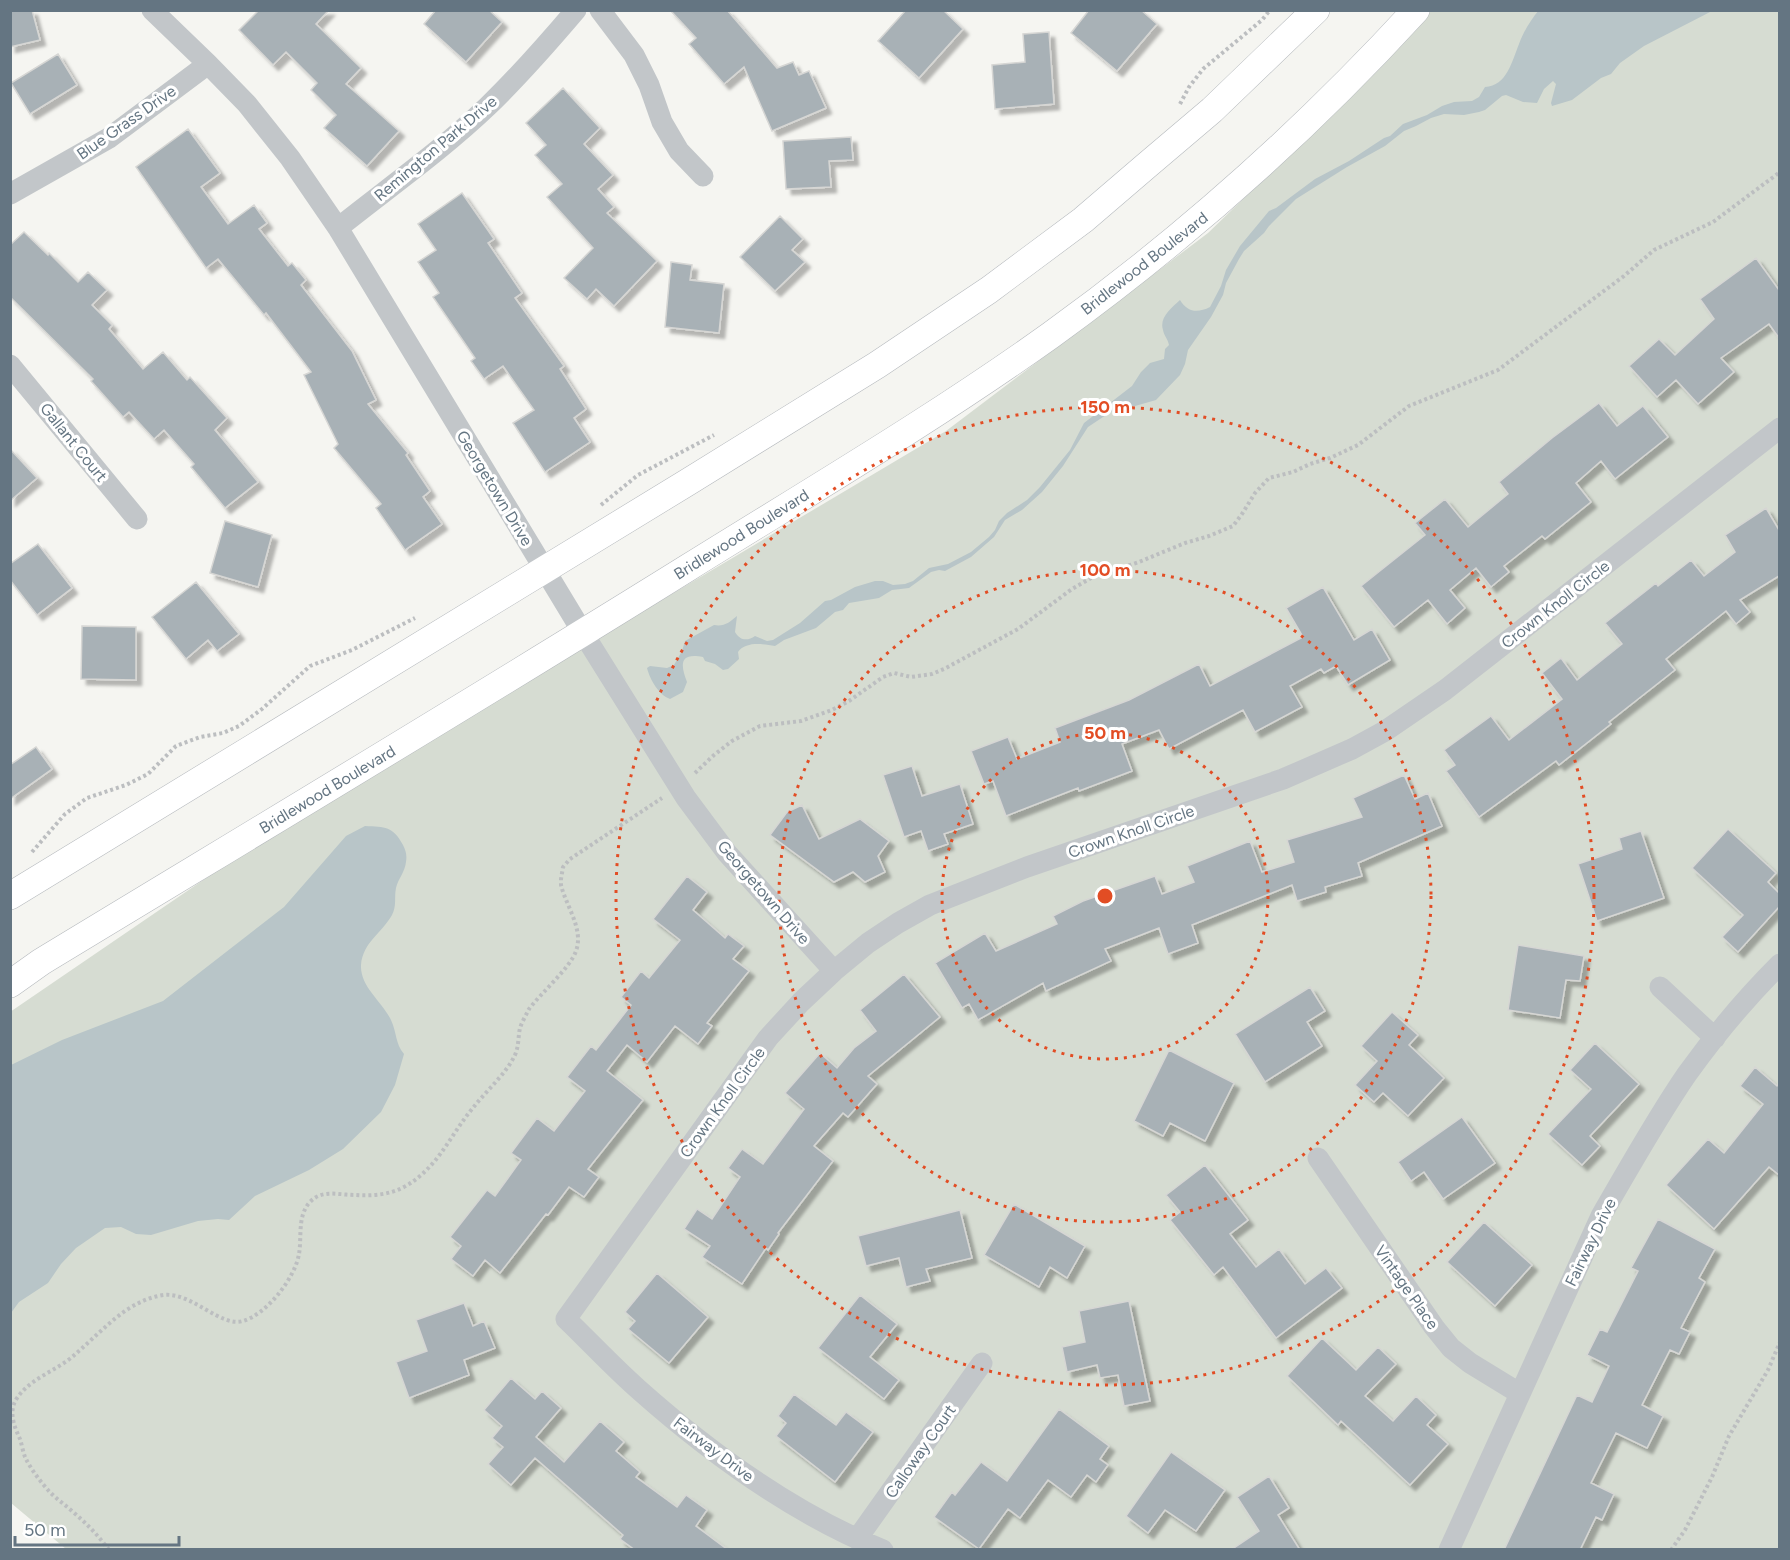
<svg xmlns="http://www.w3.org/2000/svg" width="1790" height="1560" viewBox="0 0 1790 1560" font-family="Figtree,sans-serif">
<style>
.green{fill:#d6dcd2}
.water{fill:#b8c5c8}
.building{fill:#a8b1b6;stroke:#d6d6d4;stroke-width:1.5;filter:url(#shadow)}
.lines{fill:none;stroke-linecap:round;stroke-linejoin:round}
.major-casing{stroke:#b5b9bd;stroke-width:28}
.path{stroke:#bcbec0;stroke-width:4;stroke-dasharray:3 3;stroke-linecap:butt}
.minor{stroke:#c2c6c9;stroke-width:21}
.major{stroke:#fff;stroke-width:27}
.ring{fill:none;stroke:#e24d24;stroke-width:3;stroke-dasharray:3 6}
.labels{text-anchor:middle;stroke-width:6;stroke-linejoin:round;paint-order:stroke}
.street-label{font-size:16px;fill:#647582;stroke:#fff}
.centre{fill:#e24d24;stroke:#fff;stroke-width:3}
.ring-label{font-size:18px;text-anchor:middle;font-weight:bold;fill:#e24d24;stroke:#fff;stroke-width:6;stroke-linejoin:round;paint-order:stroke}
</style>
<defs>
<filter id="shadow"><feDropShadow dx="5.5" dy="5.5" stdDeviation="1.5" flood-color="#0004"/></filter>
</defs>
<rect width="100%" height="100%" fill="#f5f5f1"/>
<path class="green" d="M 1431,11 L 1779,11 L 1779,1549 L 66,1549 L 11,1503 L 10,1012 L 215,872 L 537,674 L 946,431 L 1208,233 L 1375,71 Z"/>
<path class="water" d="M 1539,10 L 1712,11 L 1644,46 L 1620,63 L 1611,74 L 1601,78 L 1572,100 L 1552,106 L 1551,103 L 1556,84 L 1553,81 L 1544,89 L 1537,103 L 1523,102 L 1506,95 L 1502,96 L 1485,110 L 1479,112 L 1464,115 L 1444,114 L 1431,118 L 1416,126 L 1404,131 L 1385,146 L 1347,167 L 1296,199 L 1269,226 L 1264,233 L 1244,251 L 1239,259 L 1226,283 L 1223,295 L 1211,317 L 1188,350 L 1185,364 L 1180,375 L 1156,400 L 1135,406 L 1123,406 L 1109,413 L 1088,427 L 1063,466 L 1042,492 L 1022,510 L 1005,520 L 994,537 L 971,557 L 945,571 L 939,570 L 931,572 L 909,588 L 892,590 L 879,598 L 849,603 L 843,610 L 835,612 L 816,628 L 784,640 L 775,646 C 763,644 746,641 738,652 L 739,659 L 728,669 L 723,670 L 715,664 L 705,661 L 703,657 C 678,652 681,666 687,682 L 683,692 L 670,699 C 659,695 650,680 647,668 L 650,666 L 667,668 L 674,665 L 682,651 L 685,641 L 714,625 C 724,627 730,622 737,616 L 735,632 C 740,641 748,641 755,636 L 767,641 L 773,640 L 800,623 L 825,601 L 831,600 L 855,587 L 875,581 L 883,581 L 893,585 L 905,584 L 913,581 L 929,568 L 948,564 L 971,552 L 989,537 L 995,530 L 999,521 L 1007,513 L 1027,500 L 1040,487 L 1070,450 L 1084,423 L 1132,386 L 1141,372 L 1150,363 L 1164,359 L 1165,349 L 1169,345 C 1168,339 1164,336 1163,330 C 1159,318 1171,308 1180,300 C 1188,313 1198,313 1210,307 L 1221,286 L 1226,270 L 1240,246 L 1269,211 L 1276,208 L 1315,179 L 1349,161 L 1384,138 L 1390,136 L 1403,124 L 1427,115 L 1442,106 L 1454,102 L 1472,101 L 1479,97 L 1485,87 C 1507,86 1512,61 1519,44 C 1524,31 1530,21 1539,10 Z
M 365,826 C 385,827 393,826 403,845 C 406,851 407,855 406,862 C 405,872 398,879 396,888 C 394,898 397,905 392,915 C 382,933 363,942 361,965 C 360,987 382,1001 391,1020 C 397,1033 395,1043 404,1054 L 395,1085 L 381,1112 L 343,1149 L 309,1170 L 255,1196 L 229,1220 L 218,1219 L 198,1221 L 151,1235 L 136,1234 L 121,1227 L 105,1228 L 76,1248 L 61,1264 L 48,1283 L 19,1302 L 11,1313 L 11,1065 L 62,1040 L 163,1001 L 284,907 L 346,836 Z"/>
<path class="building" d="M 10,10 L 32,10 L 40,40 L 10,47 Z
M 259,10 L 329,10 L 316,24 L 361,68 L 346,84 L 399,131 L 367,166 L 324,128 L 336,115 L 311,90 L 317,83 L 286,52 L 273,65 L 239,30 Z
M 436,10 L 489,10 L 502,22 L 466,62 L 424,24 Z
M 670,10 L 727,10 L 777,68 L 793,62 L 799,75 L 809,71 L 826,108 L 772,131 L 744,67 L 724,84 L 689,44 L 696,38 Z
M 906,10 L 943,10 L 963,29 L 919,78 L 878,41 Z
M 1089,10 L 1141,10 L 1157,24 L 1117,71 L 1071,33 Z
M 1049,32 L 1054,104 L 995,109 L 992,65 L 1025,62 L 1023,34 Z
M 58,54 L 77,85 L 30,114 L 11,83 Z
M 563,88 L 600,128 L 584,144 L 613,175 L 598,189 L 614,207 L 607,213 L 657,261 L 614,306 L 596,289 L 587,299 L 564,278 L 593,248 L 547,197 L 562,184 L 535,155 L 546,145 L 526,123 Z
M 188,129 L 220,173 L 201,187 L 228,224 L 254,205 L 267,223 L 259,229 L 288,266 L 292,263 L 306,280 L 301,285 L 352,351 L 376,400 L 368,404 L 408,453 L 406,455 L 430,491 L 423,497 L 442,524 L 405,550 L 376,508 L 381,504 L 334,448 L 338,444 L 304,375 L 311,372 L 266,313 L 264,315 L 218,259 L 206,268 L 136,167 Z
M 851,137 L 853,160 L 829,161 L 831,187 L 786,189 L 783,141 Z
M 462,193 L 494,239 L 488,243 L 522,293 L 515,298 L 564,366 L 560,369 L 586,409 L 574,418 L 590,442 L 545,472 L 513,423 L 534,410 L 503,366 L 484,379 L 471,361 L 475,358 L 433,297 L 439,293 L 418,262 L 436,250 L 418,224 Z
M 780,216 L 803,239 L 792,250 L 805,262 L 775,291 L 740,257 Z
M 24,232 L 48,255 L 49,253 L 78,282 L 88,272 L 107,290 L 92,305 L 112,325 L 109,329 L 143,369 L 163,352 L 187,380 L 190,377 L 227,418 L 215,430 L 258,482 L 225,508 L 191,467 L 194,464 L 164,430 L 154,439 L 129,412 L 123,417 L 91,381 L 93,379 L 10,297 L 10,245 Z
M 1756,258 L 1779,290 L 1779,338 L 1769,324 L 1721,358 L 1734,372 L 1698,404 L 1676,380 L 1657,397 L 1629,366 L 1659,339 L 1675,355 L 1714,319 L 1700,299 Z
M 671,262 L 692,265 L 690,280 L 724,284 L 719,333 L 665,327 Z
M 1599,403 L 1617,426 L 1643,406 L 1668,437 L 1615,479 L 1601,461 L 1576,483 L 1591,502 L 1545,539 L 1542,536 L 1504,566 L 1509,572 L 1491,587 L 1476,568 L 1450,590 L 1465,608 L 1447,624 L 1428,600 L 1394,627 L 1361,586 L 1425,535 L 1415,523 L 1445,499 L 1468,527 L 1508,494 L 1499,482 L 1552,438 Z
M 10,449 L 37,478 L 10,501 Z
M 1766,508 L 1779,530 L 1779,576 L 1740,600 L 1750,612 L 1736,624 L 1726,611 L 1666,659 L 1675,670 L 1609,722 L 1611,724 L 1559,765 L 1556,761 L 1479,817 L 1446,771 L 1455,765 L 1444,750 L 1491,716 L 1509,740 L 1562,699 L 1542,673 L 1561,658 L 1577,680 L 1622,644 L 1605,623 L 1656,583 L 1658,586 L 1691,560 L 1704,576 L 1735,552 L 1725,535 Z
M 225,521 L 272,535 L 258,587 L 210,573 Z
M 38,544 L 72,588 L 37,615 L 10,580 L 10,564 Z
M 196,582 L 239,634 L 217,651 L 208,640 L 186,659 L 152,617 Z
M 1323,587 L 1354,640 L 1372,629 L 1390,660 L 1348,685 L 1336,666 L 1324,673 L 1321,669 L 1290,686 L 1302,707 L 1255,732 L 1243,710 L 1169,749 L 1159,730 L 1122,744 L 1132,771 L 1079,791 L 1078,788 L 1006,816 L 993,781 L 984,784 L 971,751 L 1008,737 L 1017,759 L 1060,742 L 1055,728 L 1129,700 L 1199,664 L 1210,686 L 1303,637 L 1286,608 Z
M 82,626 L 136,627 L 136,680 L 81,679 Z
M 36,747 L 52,769 L 10,799 L 10,765 Z
M 912,766 L 922,796 L 960,784 L 973,824 L 944,834 L 948,844 L 928,851 L 921,831 L 904,837 L 883,775 Z
M 1404,775 L 1415,799 L 1428,793 L 1442,826 L 1358,863 L 1362,876 L 1325,887 L 1326,892 L 1297,901 L 1292,885 L 1192,925 L 1198,943 L 1168,954 L 1159,928 L 1105,949 L 1111,961 L 1046,991 L 1043,983 L 978,1020 L 969,1004 L 962,1008 L 935,963 L 985,933 L 996,951 L 1057,924 L 1053,916 L 1083,901 L 1155,876 L 1162,894 L 1194,882 L 1187,866 L 1250,841 L 1262,872 L 1294,862 L 1287,840 L 1362,817 L 1353,798 Z
M 802,805 L 819,839 L 860,819 L 889,841 L 878,856 L 885,872 L 865,882 L 853,872 L 834,882 L 770,835 L 787,812 Z
M 1728,829 L 1776,873 L 1768,882 L 1779,893 L 1779,907 L 1738,952 L 1722,937 L 1743,915 L 1692,868 Z
M 1641,831 L 1664,898 L 1597,921 L 1578,864 L 1622,849 L 1619,838 Z
M 687,876 L 707,892 L 693,910 L 725,938 L 728,934 L 744,946 L 733,959 L 749,971 L 707,1023 L 712,1026 L 698,1044 L 675,1026 L 647,1062 L 627,1045 L 607,1071 L 643,1100 L 588,1169 L 599,1177 L 584,1197 L 569,1187 L 548,1215 L 546,1214 L 500,1273 L 485,1260 L 473,1276 L 451,1259 L 461,1246 L 450,1237 L 487,1190 L 495,1196 L 521,1160 L 511,1153 L 537,1118 L 554,1131 L 585,1091 L 567,1077 L 591,1046 L 596,1050 L 631,1005 L 621,997 L 641,971 L 649,978 L 680,940 L 653,919 Z
M 1518,945 L 1584,956 L 1580,981 L 1566,980 L 1560,1018 L 1508,1010 Z
M 904,974 L 940,1017 L 868,1076 L 877,1084 L 848,1117 L 843,1113 L 814,1146 L 833,1161 L 778,1233 L 779,1234 L 768,1250 L 766,1248 L 742,1284 L 702,1257 L 710,1246 L 684,1229 L 697,1209 L 712,1219 L 740,1177 L 728,1168 L 742,1149 L 763,1164 L 804,1109 L 785,1093 L 820,1053 L 837,1068 L 854,1048 L 876,1031 L 860,1010 Z
M 1310,987 L 1325,1011 L 1307,1022 L 1322,1046 L 1265,1082 L 1235,1034 Z
M 1392,1012 L 1418,1035 L 1409,1045 L 1444,1078 L 1408,1116 L 1383,1093 L 1374,1102 L 1355,1085 L 1377,1061 L 1361,1046 Z
M 1595,1043 L 1639,1084 L 1590,1136 L 1600,1146 L 1582,1165 L 1548,1134 L 1591,1089 L 1570,1070 Z
M 1169,1050 L 1234,1083 L 1205,1141 L 1170,1123 L 1163,1136 L 1134,1121 Z
M 1755,1067 L 1777,1086 L 1779,1083 L 1779,1175 L 1769,1167 L 1714,1229 L 1666,1185 L 1708,1139 L 1724,1153 L 1763,1104 L 1740,1086 Z
M 1462,1117 L 1495,1163 L 1443,1199 L 1424,1172 L 1411,1181 L 1398,1162 Z
M 1205,1165 L 1248,1220 L 1230,1234 L 1256,1267 L 1279,1249 L 1305,1284 L 1326,1268 L 1342,1288 L 1276,1338 L 1223,1267 L 1214,1275 L 1170,1220 L 1180,1212 L 1166,1195 Z
M 1014,1204 L 1085,1246 L 1067,1278 L 1050,1267 L 1039,1287 L 984,1255 Z
M 960,1210 L 972,1258 L 926,1269 L 930,1281 L 906,1287 L 899,1258 L 866,1266 L 858,1236 Z
M 1658,1219 L 1715,1249 L 1699,1278 L 1705,1282 L 1681,1328 L 1690,1332 L 1679,1354 L 1670,1350 L 1642,1405 L 1663,1416 L 1647,1448 L 1616,1433 L 1591,1483 L 1614,1494 L 1602,1520 L 1596,1517 L 1580,1550 L 1504,1550 L 1577,1395 L 1592,1402 L 1609,1366 L 1587,1355 L 1600,1329 L 1607,1332 L 1638,1271 L 1631,1268 Z
M 1484,1222 L 1532,1265 L 1495,1306 L 1447,1262 Z
M 657,1273 L 708,1317 L 669,1363 L 628,1329 L 635,1321 L 625,1312 Z
M 860,1295 L 897,1324 L 870,1357 L 899,1380 L 884,1399 L 818,1348 Z
M 1129,1301 L 1150,1401 L 1124,1406 L 1118,1375 L 1100,1378 L 1097,1365 L 1067,1372 L 1062,1347 L 1085,1342 L 1079,1311 Z
M 464,1303 L 473,1326 L 484,1321 L 495,1348 L 464,1360 L 469,1375 L 409,1398 L 396,1362 L 427,1351 L 416,1320 Z
M 1322,1338 L 1356,1370 L 1378,1347 L 1396,1364 L 1365,1396 L 1393,1421 L 1416,1396 L 1436,1415 L 1427,1425 L 1448,1444 L 1410,1485 L 1341,1421 L 1338,1425 L 1287,1376 Z
M 511,1378 L 535,1399 L 542,1391 L 561,1408 L 536,1437 L 564,1462 L 600,1421 L 624,1442 L 616,1451 L 640,1472 L 636,1477 L 677,1507 L 686,1495 L 707,1510 L 696,1526 L 728,1550 L 635,1550 L 620,1539 L 623,1535 L 535,1458 L 511,1485 L 488,1464 L 503,1447 L 492,1438 L 502,1426 L 484,1410 Z
M 794,1394 L 836,1425 L 846,1412 L 873,1432 L 835,1482 L 776,1436 L 786,1423 L 778,1416 Z
M 1059,1409 L 1109,1446 L 1100,1459 L 1108,1465 L 1096,1482 L 1087,1475 L 1071,1497 L 1048,1480 L 1020,1518 L 1008,1509 L 979,1549 L 934,1517 L 952,1492 L 955,1495 L 981,1462 L 1007,1481 Z
M 1171,1452 L 1225,1490 L 1196,1531 L 1165,1510 L 1148,1533 L 1126,1516 Z
M 1269,1476 L 1289,1508 L 1278,1515 L 1300,1550 L 1231,1550 L 1259,1531 L 1237,1497 Z"/>
<g class="lines">
<defs>
<path id="major" d="M 10,896 L 688,482 L 877,365 L 989,290 L 1083,220 L 1146,166 L 1212,110 L 1316,10
M 10,984 L 41,962 C 257,831 474,701 689,567 C 811,491 935,418 1051,335 C 1184,239 1305,131 1416,10"/>
</defs>
<use href="#major" class="major-casing"/>
<path class="path" d="M 1180,104 L 1189,87 L 1203,69 L 1262,20 L 1270,10
M 601,505 L 638,475 L 714,435
M 695,773 L 714,755 L 732,741 L 760,726 L 801,721 L 832,710 L 849,701 L 883,677 L 894,673 L 911,677 L 932,674 L 944,669 L 1018,629 L 1072,589 L 1091,578 L 1139,562 L 1185,543 L 1209,536 L 1233,526 L 1242,514 L 1255,493 L 1269,478 L 1293,472 L 1310,464 L 1330,458 L 1358,445 L 1409,406 L 1498,370 L 1624,276 L 1654,250 L 1713,222 L 1780,172
M 32,852 L 65,814 L 87,798 L 126,785 L 148,774 L 176,746 L 200,737 L 223,733 L 239,726 L 262,709 L 310,666 L 352,650 L 415,618
M 109,1550 C 98,1535 86,1523 72,1511 C 64,1504 55,1498 48,1490 C 40,1481 31,1469 26,1459 C 23,1453 22,1445 20,1439 C 14,1426 8,1411 17,1398 C 31,1378 54,1372 72,1357 C 100,1334 126,1300 164,1295 C 192,1292 221,1328 243,1321 C 267,1314 295,1278 299,1254 C 302,1237 297,1216 310,1202 C 322,1189 339,1195 355,1195 C 371,1196 388,1195 402,1188 C 437,1170 449,1137 472,1109 C 486,1091 506,1074 515,1055 C 519,1046 518,1037 520,1028 C 522,1022 526,1015 529,1009 C 541,993 570,968 576,951 C 584,929 566,906 561,885 L 561,879 L 563,867 L 570,859 L 662,798
M 1671,1550 L 1685,1530 L 1712,1477 L 1729,1436 L 1768,1370 L 1780,1342"/>
<path class="minor" d="M 152,10 L 208,64 L 247,104 L 290,158 L 338,228 L 583,633 L 686,798 L 727,853 L 834,971
M 600,10 L 634,55 L 649,85 L 662,122 L 679,151 L 703,176
M 10,194 L 109,138 L 208,64
M 338,228 C 388,188 442,150 488,106 C 519,76 548,43 576,10
M 10,365 L 137,519
M 1660,987 L 1715,1038
M 1318,1158 L 1434,1327 L 1451,1348 L 1470,1363 L 1519,1393
M 857,1539 L 982,1363
M 883,1550 C 792,1513 711,1454 638,1389 C 613,1367 590,1342 566,1319 L 768,1038 L 801,1002 L 834,971 L 868,943 L 898,923 L 930,905 L 1027,867 L 1283,779 L 1352,749 L 1385,731 L 1445,690 L 1780,428
M 1449,1550 L 1601,1216 C 1629,1168 1656,1119 1687,1074 C 1715,1035 1746,998 1780,964"/>
<use href="#major" class="major"/>
</g>
<g class="ring">
<circle cx="1105" cy="896" r="163"/>
<circle cx="1105" cy="896" r="326"/>
<circle cx="1105" cy="896" r="489"/>
</g>
<g class="labels">
<g class="street-label">
<text transform="translate(126 122) rotate(-35)" y="6">Blue Grass Drive</text>
<text transform="translate(435 148) rotate(-40)" y="6">Remington Park Drive</text>
<text transform="translate(1144 263) rotate(-38)" y="6">Bridlewood Boulevard</text>
<text transform="translate(74 442) rotate(51)" y="6">Gallant Court</text>
<text transform="translate(495 488) rotate(59)" y="6">Georgetown Drive</text>
<text transform="translate(741 534) rotate(-32)" y="6">Bridlewood Boulevard</text>
<text transform="translate(1555 604) rotate(-38)" y="6">Crown Knoll Circle</text>
<text transform="translate(327 789) rotate(-31)" y="6">Bridlewood Boulevard</text>
<text transform="translate(1131 831) rotate(-19)" y="6">Crown Knoll Circle</text>
<text transform="translate(764 892) rotate(49)" y="6">Georgetown Drive</text>
<text transform="translate(722 1102) rotate(-54)" y="6">Crown Knoll Circle</text>
<text transform="translate(1590 1242) rotate(-64)" y="6">Fairway Drive</text>
<text transform="translate(1407 1287) rotate(55)" y="6">Vintage Place</text>
<text transform="translate(714 1449) rotate(37)" y="6">Fairway Drive</text>
<text transform="translate(920 1451) rotate(-55)" y="6">Calloway Court</text>
</g>
</g>
<circle cx="1105" cy="896" r="9" class="centre"/>
<g class="ring-label">
<text x="1105" y="413">150 m</text>
<text x="1105" y="576">100 m</text>
<text x="1105" y="739">50 m</text>
</g>
<rect width="1790" height="1560" fill="none" stroke="#647582" stroke-width="24"/>
<path d="M15 1536v9h164v-9" fill="none" stroke="#647582" stroke-width="3"/>
<text x="24" y="1536" font-size="18" fill="#647582" stroke="#ffffff" stroke-width="4.5" paint-order="stroke">50 m</text>
</svg>
